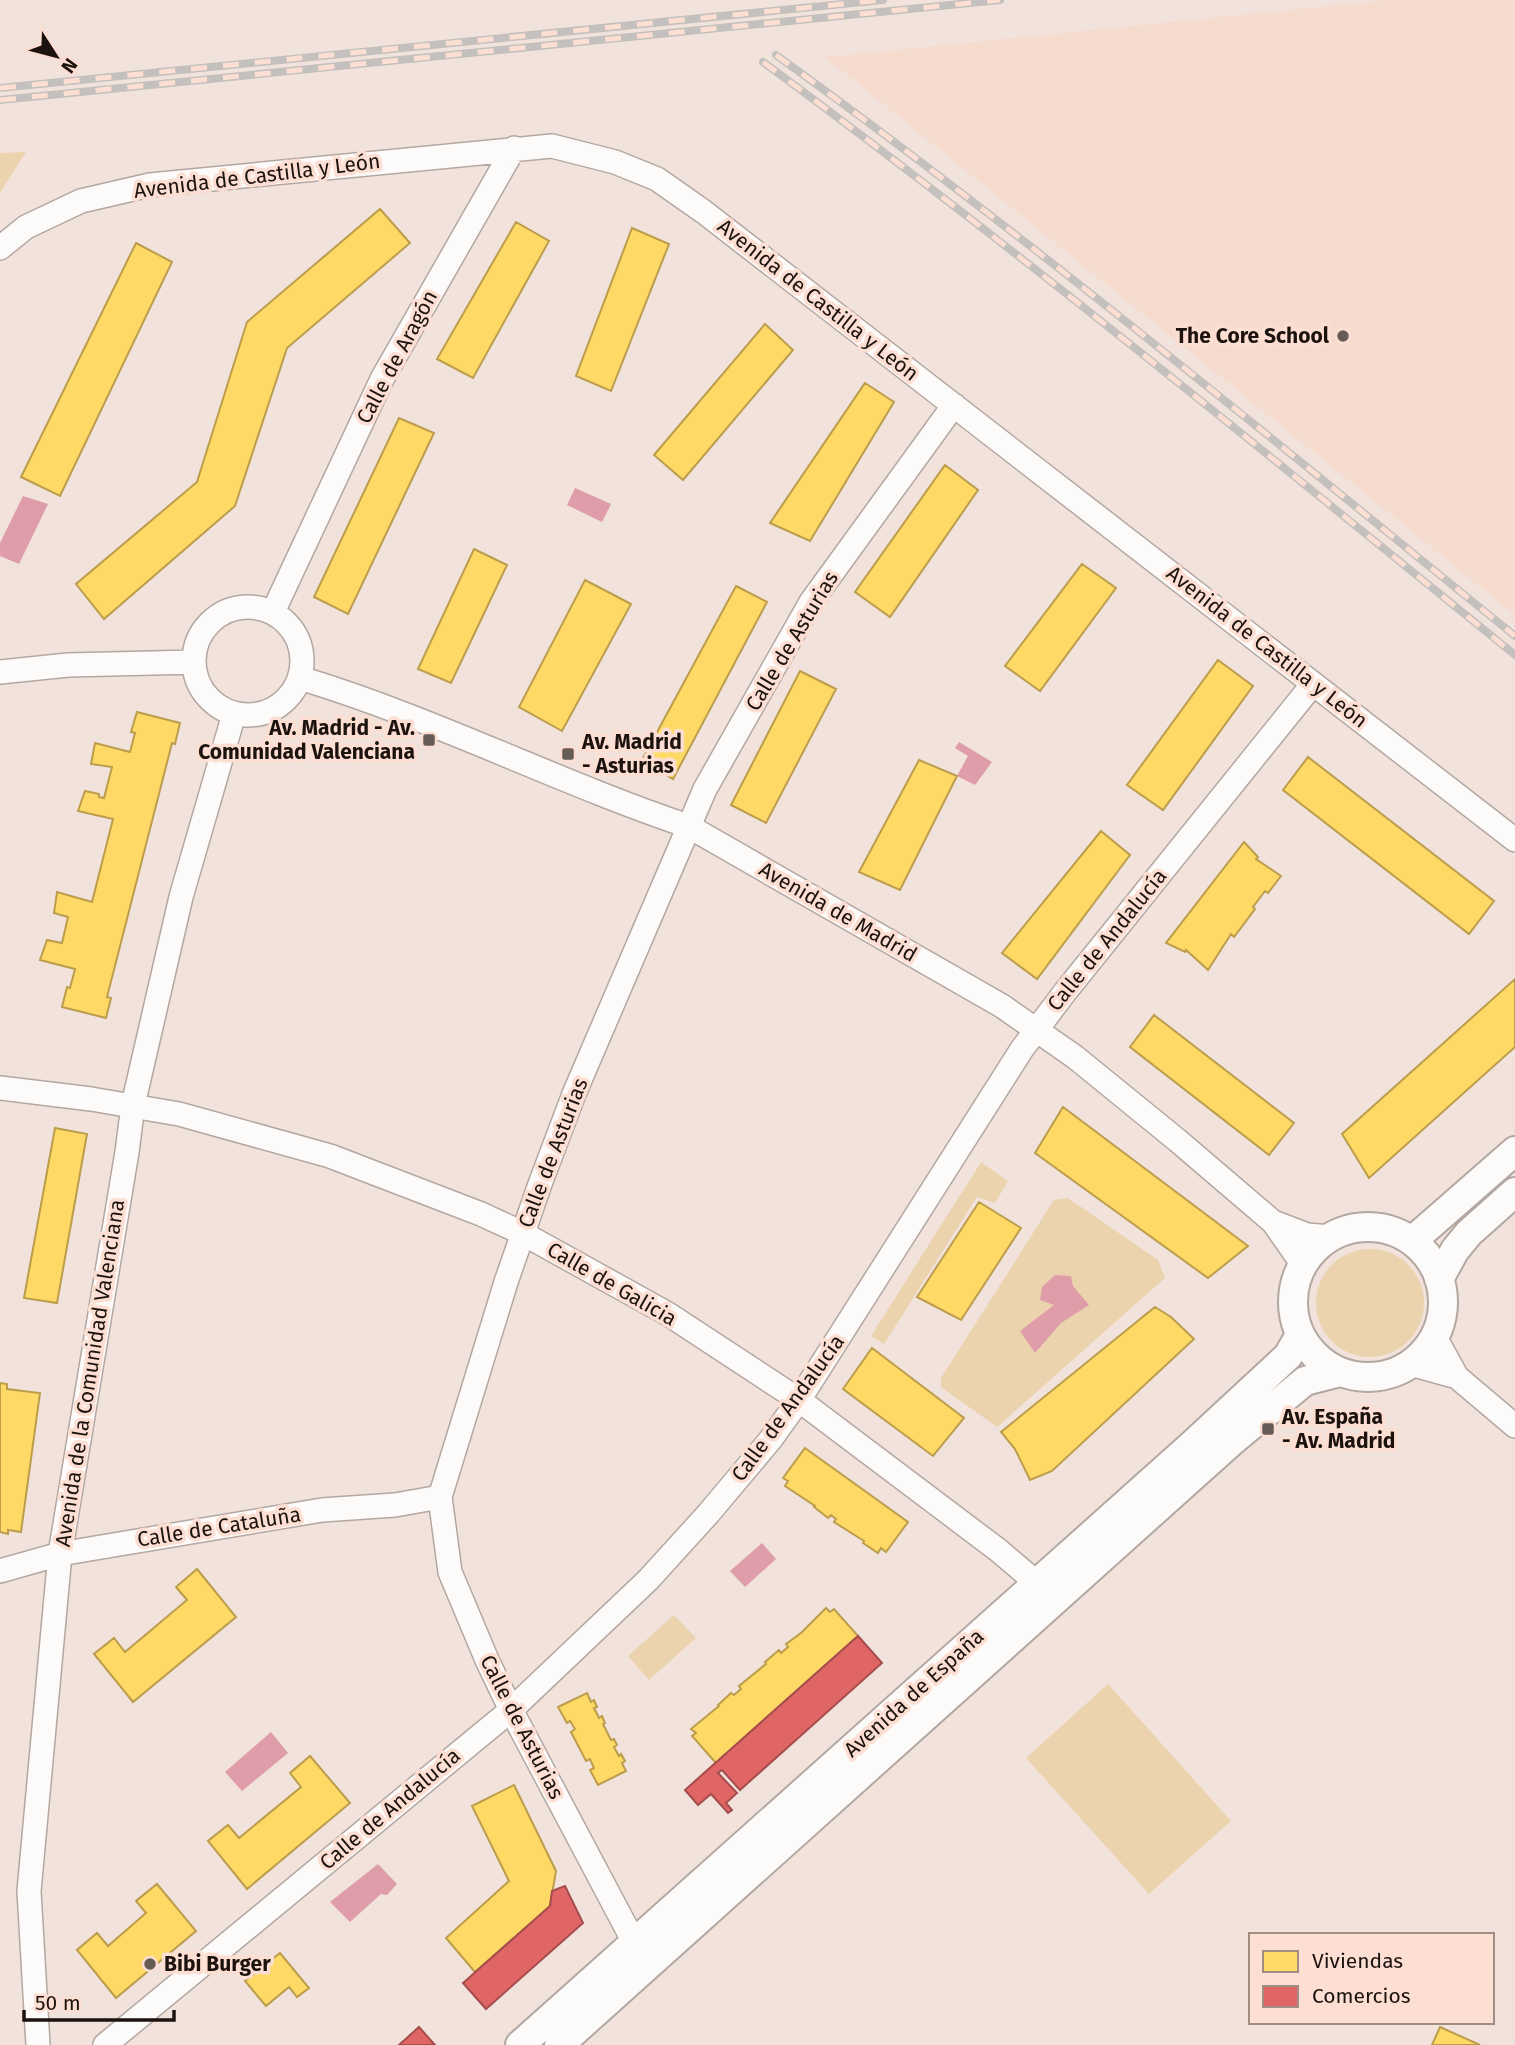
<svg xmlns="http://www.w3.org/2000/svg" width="1515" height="2045" viewBox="0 0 1515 2045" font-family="'Fira Sans',sans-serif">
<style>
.built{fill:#f6dbcf}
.green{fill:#ebd3ae}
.water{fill:#de9da8}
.homes{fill:#ffd966;stroke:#bb9d4c;stroke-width:2}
.shops{fill:#e06666;stroke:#a54d4c;stroke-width:2}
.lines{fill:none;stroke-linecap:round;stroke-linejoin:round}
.minor-casing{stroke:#b3a7a2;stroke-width:26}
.tertiary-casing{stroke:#b3a7a2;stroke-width:32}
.minor{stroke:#fdfbfa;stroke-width:23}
.tertiary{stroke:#fdfbfa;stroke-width:28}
.rail-casing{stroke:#c4c0be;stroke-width:8}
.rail{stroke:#fcdfd2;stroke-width:5;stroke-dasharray:16;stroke-linecap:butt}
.poi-dot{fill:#675b56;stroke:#fcdfd2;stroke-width:2.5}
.labels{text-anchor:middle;stroke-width:7;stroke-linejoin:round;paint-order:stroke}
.street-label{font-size:21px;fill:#1c120e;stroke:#fcdfd2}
.poi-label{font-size:21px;font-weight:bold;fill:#1c120e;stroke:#fcdfd2;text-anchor:start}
</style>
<rect width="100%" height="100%" fill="#f2e2dc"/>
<path class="built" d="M 1388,0 L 1515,0 L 1515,615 L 825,57 Z"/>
<path class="green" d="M 26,152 L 0,193 L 0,153 Z
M 981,1162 L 1008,1181 L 995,1203 L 977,1197 L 884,1344 L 871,1336 Z
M 1068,1198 L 1158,1260 L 1165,1278 L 997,1427 L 941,1387 L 941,1378 L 1054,1200 Z
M1316 1303a54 54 0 1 1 108 0a54 54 0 1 1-108 0Z
M 674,1615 L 696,1638 L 649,1680 L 628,1656 Z
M 1108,1684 L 1231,1821 L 1149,1894 L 1026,1758 Z"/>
<path class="water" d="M 575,488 L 611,504 L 602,522 L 567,505 Z
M 23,496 L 48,504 L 19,564 L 0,556 L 0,543 Z
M 959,742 L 992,762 L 975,785 L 957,776 L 968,756 L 955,748 Z
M 1055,1275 L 1071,1276 L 1073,1286 L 1089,1305 L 1061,1323 L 1035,1353 L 1020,1331 L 1054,1305 L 1040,1300 L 1042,1287 Z
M 762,1543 L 776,1559 L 745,1587 L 730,1571 Z
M 271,1732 L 288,1753 L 242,1791 L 225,1772 Z
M 378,1864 L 397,1884 L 387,1895 L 381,1894 L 350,1922 L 330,1902 Z"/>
<path class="homes" d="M 380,209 L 410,243 L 287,348 L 235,506 L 104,619 L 76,584 L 197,482 L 247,322 Z
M 516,222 L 549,241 L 473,378 L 437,359 Z
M 632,228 L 669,244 L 611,391 L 576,376 Z
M 136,243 L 172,262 L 60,496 L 21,477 Z
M 765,324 L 793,350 L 683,480 L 654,455 Z
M 865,383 L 894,402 L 810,541 L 770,523 Z
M 399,418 L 434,433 L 348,614 L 314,597 Z
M 945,465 L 978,490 L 890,617 L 855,592 Z
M 474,549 L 507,565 L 451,683 L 418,669 Z
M 1082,564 L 1116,588 L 1040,691 L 1005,666 Z
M 585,580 L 631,604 L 562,731 L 519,707 Z
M 736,586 L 767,602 L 673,779 L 642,760 Z
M 1218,660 L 1253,686 L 1163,810 L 1127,785 Z
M 800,671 L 836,689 L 766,823 L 731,805 Z
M 137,712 L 180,723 L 175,744 L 172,743 L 107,997 L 111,998 L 106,1018 L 62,1007 L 67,987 L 70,988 L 75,969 L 40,960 L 47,940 L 62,943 L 68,917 L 54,913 L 57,892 L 92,902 L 113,819 L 78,811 L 85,791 L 99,794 L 99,797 L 104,798 L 112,767 L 91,764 L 95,743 L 130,752 L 135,733 L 131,732 Z
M 1308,757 L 1494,901 L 1469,934 L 1283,790 Z
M 919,760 L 957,776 L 900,890 L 859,872 Z
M 1101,831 L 1130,855 L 1037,979 L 1002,953 Z
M 1244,842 L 1258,857 L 1256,859 L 1281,876 L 1268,893 L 1265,891 L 1253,907 L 1255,909 L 1234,937 L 1231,934 L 1208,970 L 1186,950 L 1185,952 L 1166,943 Z
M 1515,979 L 1515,1047 L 1369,1178 L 1342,1134 Z
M 1154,1015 L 1294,1123 L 1269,1155 L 1130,1047 Z
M 1063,1107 L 1248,1246 L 1208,1278 L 1035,1153 Z
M 55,1128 L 87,1134 L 57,1303 L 24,1298 Z
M 979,1202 L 1021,1228 L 961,1320 L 917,1297 Z
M 1155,1307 L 1171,1317 L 1194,1339 L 1052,1471 L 1030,1480 L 1015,1449 L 1001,1432 Z
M 872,1348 L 964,1418 L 933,1456 L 843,1389 Z
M 0,1383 L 7,1384 L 7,1389 L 40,1393 L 21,1532 L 8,1530 L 8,1534 L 0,1532 Z
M 805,1448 L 908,1522 L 886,1552 L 881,1548 L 878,1553 L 863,1543 L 864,1541 L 834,1522 L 836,1519 L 831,1515 L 828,1518 L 814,1507 L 815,1506 L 785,1486 L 788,1481 L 783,1478 Z
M 197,1569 L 236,1617 L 133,1702 L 94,1654 L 114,1638 L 125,1652 L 187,1600 L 176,1587 Z
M 826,1608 L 830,1612 L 834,1609 L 858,1636 L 716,1763 L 692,1736 L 696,1733 L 691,1729 L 719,1706 L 718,1705 L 731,1693 L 734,1695 L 741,1689 L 739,1686 L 766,1664 L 765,1662 L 779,1650 L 781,1653 L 788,1647 L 786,1644 L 801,1633 Z
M 587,1693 L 591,1702 L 594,1700 L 597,1707 L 594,1708 L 599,1718 L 602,1716 L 605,1723 L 603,1724 L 611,1740 L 614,1739 L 617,1745 L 614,1747 L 619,1756 L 621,1754 L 625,1761 L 622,1763 L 626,1771 L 598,1785 L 590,1770 L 594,1768 L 590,1759 L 586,1761 L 571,1732 L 575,1729 L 570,1721 L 567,1723 L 558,1707 Z
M 310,1756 L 350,1803 L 247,1889 L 208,1841 L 228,1825 L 239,1838 L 301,1787 L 290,1773 Z
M 514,1785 L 556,1871 L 550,1906 L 475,1972 L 446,1938 L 509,1881 L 472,1806 Z
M 157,1884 L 196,1931 L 116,1998 L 77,1950 L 97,1933 L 108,1946 L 146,1913 L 136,1901 Z
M 280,1953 L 309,1988 L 297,1997 L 289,1987 L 266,2006 L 245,1981 Z
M 1440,2027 L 1480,2045 L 1432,2045 Z"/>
<path class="shops" d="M 858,1636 L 882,1663 L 740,1790 L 722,1770 L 718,1773 L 737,1793 L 726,1803 L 732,1810 L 728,1813 L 711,1794 L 698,1805 L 685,1790 Z
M 565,1886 L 583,1923 L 486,2009 L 463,1983 L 550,1906 L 552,1891 Z
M 419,2027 L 435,2045 L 399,2045 Z"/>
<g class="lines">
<defs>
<path id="minor" d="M 0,248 L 26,227 L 81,201 L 150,185 L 552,146 L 615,162 L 657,179 L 704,212 L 1515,840
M194 661a54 54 0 1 1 108 0a54 54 0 1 1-108 0Z
M 273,612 L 382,379 L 514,148
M 0,672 L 68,665 L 194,662
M 300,678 C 433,718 557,782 688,826 L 1002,1006 L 1075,1057 L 1177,1140 L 1273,1222 L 1303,1265
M 0,1088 L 91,1099 L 179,1114 L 330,1156 L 481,1214 L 522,1233 L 668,1314 L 799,1400 L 998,1550 L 1038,1584
M 1273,1222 L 1307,1235 L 1331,1237
M 1435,1337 L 1457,1377 L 1515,1426
M 1410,1364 L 1457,1377
M 0,1571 L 60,1554 L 322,1510 L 395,1505 L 440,1497
M 635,1944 L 511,1710 L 487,1660 L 450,1572 L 440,1497 L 506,1282 L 540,1184 L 574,1094 L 705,789 L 811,602 L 954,405
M 38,2045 L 29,1891 L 60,1554 L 127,1152 L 133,1105 L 181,897 L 234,714
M 105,2045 L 511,1710 L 648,1580 L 708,1514 L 771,1439 L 799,1400 L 1022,1049 L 1065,992 L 1313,684"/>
<path id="tertiary" d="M1293 1302a75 75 0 1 1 150 0a75 75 0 1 1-150 0Z
M 1412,1241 L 1515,1151
M 1439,1279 L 1455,1250 L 1469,1233 L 1515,1192
M 520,2045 L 1192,1445 L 1288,1356 L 1300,1335
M 559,2045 L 1231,1442 L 1305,1381 L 1340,1372"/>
</defs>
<use href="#minor" class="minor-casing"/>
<use href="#tertiary" class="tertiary-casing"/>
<use href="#minor" class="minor"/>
<use href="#tertiary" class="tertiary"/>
<defs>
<path id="rail" d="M 776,55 C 1030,238 1272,439 1515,636
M 763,62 C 1020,251 1267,454 1515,655
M 0,88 L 883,0
M 0,100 L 1000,0"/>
</defs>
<use href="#rail" class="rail-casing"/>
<use href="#rail" class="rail"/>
</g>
<g class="poi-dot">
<circle cx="1343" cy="336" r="7"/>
<rect x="422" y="733" width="14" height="14" rx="3.5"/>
<rect x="561" y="747" width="14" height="14" rx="3.5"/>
<rect x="1261" y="1422" width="14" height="14" rx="3.5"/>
<circle cx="150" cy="1964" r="7"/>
</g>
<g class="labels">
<g class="street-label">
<text transform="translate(257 176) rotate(-7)" y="7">Avenida de Castilla y León</text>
<text transform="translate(818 300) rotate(38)" y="7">Avenida de Castilla y León</text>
<text transform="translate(397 357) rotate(-62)" y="7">Calle de Aragón</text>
<text transform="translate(792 641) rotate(-59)" y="7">Calle de Asturias</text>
<text transform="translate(1267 647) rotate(38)" y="7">Avenida de Castilla y León</text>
<text transform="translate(838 912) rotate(30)" y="7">Avenida de Madrid</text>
<text transform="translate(1107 940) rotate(-51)" y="7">Calle de Andalucía</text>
<text transform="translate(553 1153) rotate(-69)" y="7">Calle de Asturias</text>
<text transform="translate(612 1284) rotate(30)" y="7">Calle de Galicia</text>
<text transform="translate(90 1373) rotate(-81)" y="7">Avenida de la Comunidad Valenciana</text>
<text transform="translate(788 1408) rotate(-54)" y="7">Calle de Andalucía</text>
<text transform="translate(219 1527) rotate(-9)" y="7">Calle de Cataluña</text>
<text transform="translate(914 1693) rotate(-42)" y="7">Avenida de España</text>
<text transform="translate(522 1727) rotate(63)" y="7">Calle de Asturias</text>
<text transform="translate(390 1809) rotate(-40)" y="7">Calle de Andalucía</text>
</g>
<g class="poi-label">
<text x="1329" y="343" text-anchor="end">The Core School</text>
<text x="415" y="735" text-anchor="end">Av. Madrid - Av.<tspan x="415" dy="24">Comunidad Valenciana</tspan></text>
<text x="582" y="749">Av. Madrid<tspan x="582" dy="24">- Asturias</tspan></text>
<text x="1282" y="1424">Av. España<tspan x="1282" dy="24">- Av. Madrid</tspan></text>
<text x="164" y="1971">Bibi Burger</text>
</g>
</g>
<rect x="1249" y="1933" width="245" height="91" fill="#fcdfd2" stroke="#a28d84" stroke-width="2"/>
<rect x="1263" y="1951" width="35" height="21" fill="#ffd966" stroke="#a28d84" stroke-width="2"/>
<text x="1312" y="1968" font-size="21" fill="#1c120e">Viviendas</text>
<rect x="1263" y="1986" width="35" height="21" fill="#e06666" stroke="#a28d84" stroke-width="2"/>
<text x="1312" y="2003" font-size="21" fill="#1c120e">Comercios</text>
<g transform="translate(56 56) rotate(126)" stroke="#fcdfd2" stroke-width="5" paint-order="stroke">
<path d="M0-5L12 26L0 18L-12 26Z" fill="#1c120e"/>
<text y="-10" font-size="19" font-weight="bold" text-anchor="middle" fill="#1c120e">N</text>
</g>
<path d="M24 2010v10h150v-10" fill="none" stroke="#1c120e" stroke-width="3.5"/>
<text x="35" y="2010" font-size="21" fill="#1c120e" stroke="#fcdfd2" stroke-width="5" paint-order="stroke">50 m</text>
</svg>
